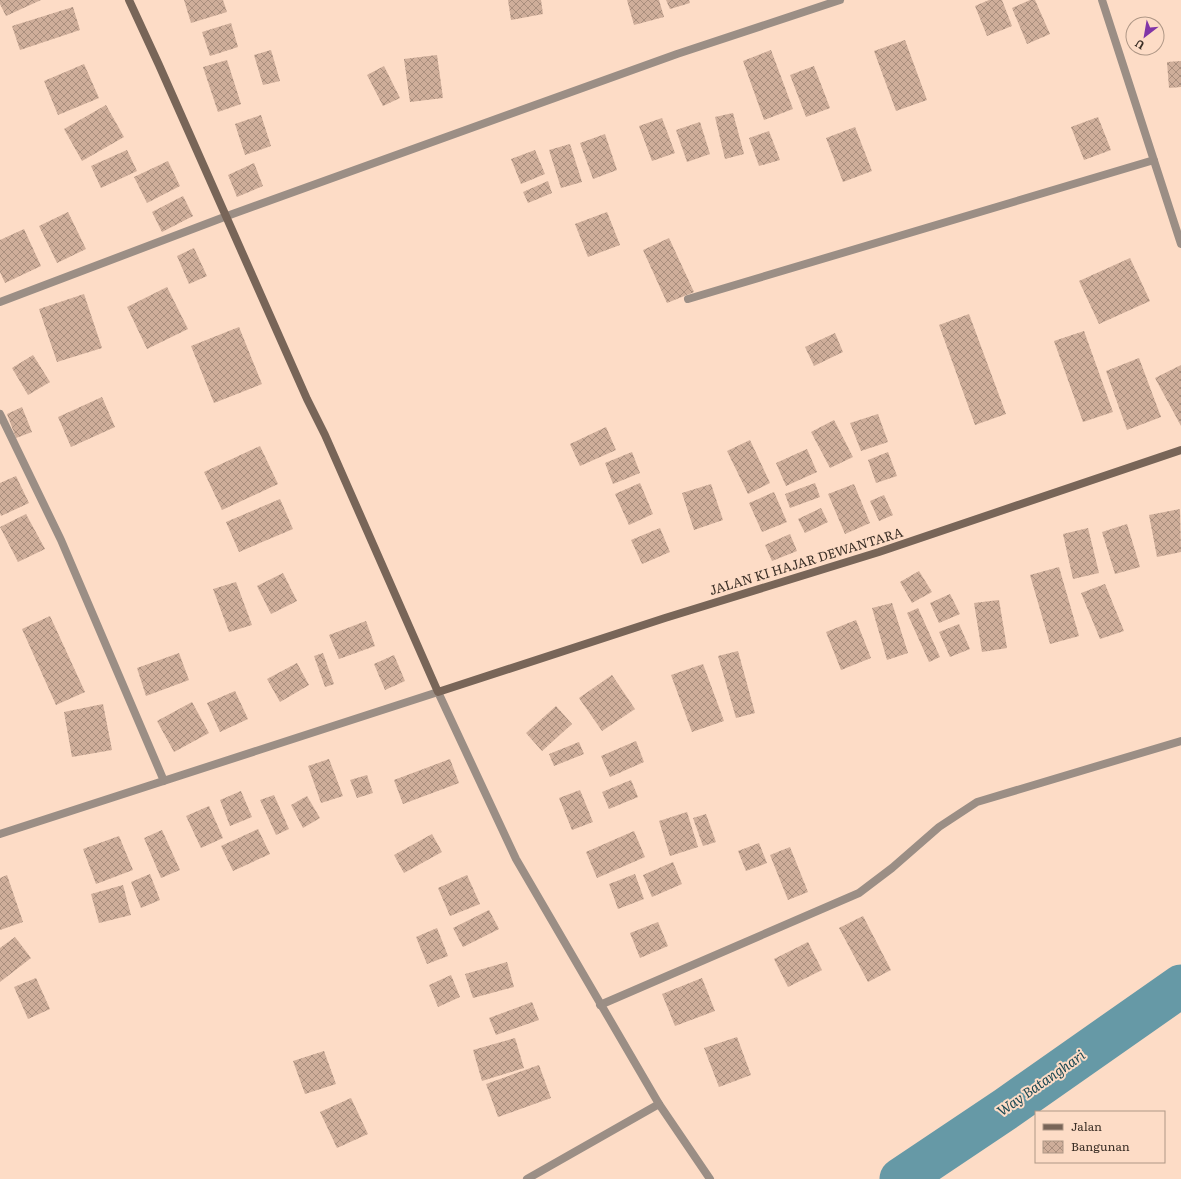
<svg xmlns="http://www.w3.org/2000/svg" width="1181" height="1179" viewBox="0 0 1181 1179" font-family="Literata,serif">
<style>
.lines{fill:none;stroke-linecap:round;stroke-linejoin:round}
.river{stroke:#6699a6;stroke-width:43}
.building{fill:url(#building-cross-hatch)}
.minor{stroke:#9b8e85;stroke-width:8}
.tertiary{stroke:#9b8e85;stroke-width:8}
.secondary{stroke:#786558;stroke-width:8}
.labels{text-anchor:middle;stroke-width:4;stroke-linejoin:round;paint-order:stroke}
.street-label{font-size:13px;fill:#3b2f26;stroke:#fddcc6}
.water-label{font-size:14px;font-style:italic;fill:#1a4853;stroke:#fddcc6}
</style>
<defs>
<pattern id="building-cross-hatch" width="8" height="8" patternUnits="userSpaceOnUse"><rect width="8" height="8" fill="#cfae9a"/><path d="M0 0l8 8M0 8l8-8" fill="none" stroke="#a98e7d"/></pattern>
</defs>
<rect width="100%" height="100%" fill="#fddcc6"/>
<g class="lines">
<path class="river" d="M 901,1179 L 1007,1108 L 1181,986"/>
</g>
<path class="building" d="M 0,0 L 41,0 L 6,16 L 0,4 Z
M 184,0 L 223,0 L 227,12 L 191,23 Z
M 508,0 L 541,0 L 543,14 L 511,20 Z
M 627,0 L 659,0 L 664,17 L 634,25 Z
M 666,0 L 689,0 L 690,3 L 670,9 Z
M 989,0 L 1002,0 L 1012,26 L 987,36 L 975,6 Z
M 1030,0 L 1035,0 L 1050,34 L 1027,44 L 1012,8 Z
M 73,7 L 80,30 L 20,50 L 12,26 Z
M 231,23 L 238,47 L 210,56 L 202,32 Z
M 905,40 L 927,100 L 896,111 L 874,51 Z
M 271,50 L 280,81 L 263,85 L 254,55 Z
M 771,50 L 793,109 L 764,120 L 743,61 Z
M 437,55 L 443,98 L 410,102 L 404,59 Z
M 227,60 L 241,104 L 218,112 L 203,67 Z
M 1181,61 L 1181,87 L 1169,88 L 1167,62 Z
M 84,64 L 99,98 L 58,115 L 44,81 Z
M 384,66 L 400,98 L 383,106 L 367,75 Z
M 814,66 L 830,108 L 806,117 L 790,75 Z
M 106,105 L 124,137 L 82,161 L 64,129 Z
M 733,113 L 744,154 L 725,159 L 715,117 Z
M 261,115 L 271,146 L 245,155 L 235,124 Z
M 1098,117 L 1111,150 L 1084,160 L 1071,127 Z
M 662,118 L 675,153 L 652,161 L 639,126 Z
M 700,122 L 710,154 L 687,162 L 676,130 Z
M 855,127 L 872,171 L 843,182 L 826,138 Z
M 769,131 L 780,160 L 759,166 L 749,138 Z
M 605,134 L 617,170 L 593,179 L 580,143 Z
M 570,144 L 582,182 L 561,188 L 549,150 Z
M 127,150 L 137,171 L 101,188 L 91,166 Z
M 535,150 L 545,174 L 521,184 L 511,159 Z
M 168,161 L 180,186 L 147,203 L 134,177 Z
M 254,163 L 263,186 L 237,197 L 228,175 Z
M 548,181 L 552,193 L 528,203 L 523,192 Z
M 183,196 L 193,216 L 162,232 L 152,212 Z
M 68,212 L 86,249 L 57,263 L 39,226 Z
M 607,212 L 620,245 L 588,257 L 575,224 Z
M 24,229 L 41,266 L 5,283 L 0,272 L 0,240 Z
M 669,238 L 694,292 L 667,303 L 643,250 Z
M 194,248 L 207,276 L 189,284 L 177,256 Z
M 1130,258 L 1150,301 L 1099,324 L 1079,281 Z
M 167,287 L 188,329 L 147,349 L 127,307 Z
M 84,294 L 102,348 L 57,362 L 39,309 Z
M 969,314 L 1006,414 L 975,425 L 939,325 Z
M 239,327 L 262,384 L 214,403 L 191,346 Z
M 1084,331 L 1113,412 L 1083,422 L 1054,341 Z
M 835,333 L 843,352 L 814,366 L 805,347 Z
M 33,355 L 50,382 L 28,395 L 12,368 Z
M 1139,358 L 1161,417 L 1127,430 L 1106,371 Z
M 1181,365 L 1181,426 L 1155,378 Z
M 102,397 L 115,427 L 71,447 L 58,417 Z
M 22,407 L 32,432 L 16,438 L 7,414 Z
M 878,414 L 888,442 L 861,451 L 850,423 Z
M 834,420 L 853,457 L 830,468 L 811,432 Z
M 606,427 L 616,450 L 580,466 L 570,444 Z
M 750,440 L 770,483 L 748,494 L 727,451 Z
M 260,446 L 278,484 L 222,510 L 204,472 Z
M 807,449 L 817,472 L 786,486 L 776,463 Z
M 632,452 L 640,473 L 613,484 L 605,463 Z
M 888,452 L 897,476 L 876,483 L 868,460 Z
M 16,476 L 29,503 L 1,516 L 0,513 L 0,483 Z
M 640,483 L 653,514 L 629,525 L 615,494 Z
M 815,483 L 820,497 L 790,508 L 785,494 Z
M 711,484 L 723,520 L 694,530 L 682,493 Z
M 854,484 L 870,523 L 845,534 L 828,494 Z
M 774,492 L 787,522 L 762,532 L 749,503 Z
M 884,495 L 893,515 L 879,521 L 870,501 Z
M 280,499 L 293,529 L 239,552 L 226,522 Z
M 821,508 L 828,522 L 805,533 L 798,519 Z
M 1180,509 L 1181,552 L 1157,557 L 1149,515 Z
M 26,514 L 45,549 L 18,562 L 0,527 Z
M 1127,524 L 1140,567 L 1115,574 L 1102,532 Z
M 660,528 L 670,552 L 642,564 L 631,540 Z
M 1088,528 L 1099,573 L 1073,579 L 1063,534 Z
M 790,534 L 797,551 L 772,561 L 765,545 Z
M 1059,567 L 1079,636 L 1050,644 L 1030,575 Z
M 919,571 L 932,592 L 912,603 L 900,582 Z
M 283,573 L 297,601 L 271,614 L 257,586 Z
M 236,582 L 252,625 L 229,632 L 213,589 Z
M 1105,584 L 1124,631 L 1100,639 L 1081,593 Z
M 950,594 L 960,614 L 939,623 L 930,603 Z
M 999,600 L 1007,648 L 982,652 L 974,603 Z
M 892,603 L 908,653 L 887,660 L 872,608 Z
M 918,608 L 940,657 L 929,662 L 907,613 Z
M 50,616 L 85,692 L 56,705 L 22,629 Z
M 856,620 L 871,658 L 841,670 L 826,632 Z
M 366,621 L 375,646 L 339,659 L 329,635 Z
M 959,624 L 970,649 L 950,657 L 939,632 Z
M 738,651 L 755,713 L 736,718 L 718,656 Z
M 179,653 L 189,680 L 146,696 L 137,668 Z
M 323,653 L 334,684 L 325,687 L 314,656 Z
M 394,655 L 405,681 L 385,690 L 374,664 Z
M 297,663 L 309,685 L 280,702 L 267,679 Z
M 703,664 L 724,721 L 692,732 L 671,675 Z
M 612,675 L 635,709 L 602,731 L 579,698 Z
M 235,691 L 248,719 L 220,732 L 207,703 Z
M 192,702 L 209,733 L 174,752 L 157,721 Z
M 103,704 L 112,750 L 72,757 L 64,712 Z
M 556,706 L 572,724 L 542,751 L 526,733 Z
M 636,741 L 644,762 L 610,777 L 601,756 Z
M 579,742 L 584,754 L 554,766 L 549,754 Z
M 329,759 L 343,796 L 321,803 L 308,766 Z
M 450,759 L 459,783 L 403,804 L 394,780 Z
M 367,775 L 373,793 L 357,798 L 350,780 Z
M 631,780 L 638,797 L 609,809 L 602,792 Z
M 580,790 L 593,822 L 572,830 L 559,798 Z
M 241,791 L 252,817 L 230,826 L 220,800 Z
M 274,795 L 289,829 L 276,835 L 260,800 Z
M 307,796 L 320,818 L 303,828 L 291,805 Z
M 209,806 L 223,838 L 201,848 L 186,816 Z
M 687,812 L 698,847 L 670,856 L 659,821 Z
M 706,814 L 716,842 L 703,846 L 693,818 Z
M 258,829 L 270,854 L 233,871 L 221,846 Z
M 162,830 L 180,870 L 161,878 L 144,838 Z
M 634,831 L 645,857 L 597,878 L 586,852 Z
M 432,834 L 442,852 L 404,873 L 394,855 Z
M 119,836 L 133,870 L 96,884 L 83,849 Z
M 759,843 L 767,863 L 746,871 L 738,851 Z
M 790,847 L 808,892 L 788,900 L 770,855 Z
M 673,862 L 682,884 L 652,897 L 643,875 Z
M 150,874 L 160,900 L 141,908 L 131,882 Z
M 635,874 L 644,899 L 618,909 L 609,884 Z
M 7,875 L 23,922 L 0,930 L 0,878 Z
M 467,875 L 480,904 L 450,916 L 438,888 Z
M 123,885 L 131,915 L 99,923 L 91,894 Z
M 489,910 L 499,929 L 463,947 L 453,928 Z
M 863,916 L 891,970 L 868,982 L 839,928 Z
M 658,922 L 668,946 L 640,958 L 630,933 Z
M 437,928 L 448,956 L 427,964 L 416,937 Z
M 15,937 L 31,958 L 0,982 L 0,948 Z
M 808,942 L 822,970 L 788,987 L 774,959 Z
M 507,962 L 514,987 L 473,998 L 465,974 Z
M 451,975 L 460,997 L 438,1007 L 429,985 Z
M 36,978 L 50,1009 L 28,1019 L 14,987 Z
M 702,978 L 715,1011 L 675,1026 L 662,994 Z
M 532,1002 L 539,1020 L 496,1035 L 489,1018 Z
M 737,1037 L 751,1075 L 719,1087 L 704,1048 Z
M 515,1038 L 524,1068 L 482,1081 L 473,1050 Z
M 324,1051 L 336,1084 L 305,1094 L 293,1061 Z
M 539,1065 L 551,1098 L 498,1117 L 486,1084 Z
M 351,1098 L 368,1134 L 337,1148 L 320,1112 Z"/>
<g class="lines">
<path class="minor" d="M 1102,0 L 1181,244
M 688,299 L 1154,160
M 0,302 L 227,216 L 677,54 L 840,0
M 0,414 L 61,540 L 164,781
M 0,834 L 438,692
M 600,1005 L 859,893 L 892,868 L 939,827 L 977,802 L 1181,741
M 527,1179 L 659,1104"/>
<path class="tertiary" d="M 438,692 L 516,859 L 659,1104 L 710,1179"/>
<path class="secondary" d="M 129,0 L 159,65 L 307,399 L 325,435 L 438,692 L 665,618 L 879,552 L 1181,450"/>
</g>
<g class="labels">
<g class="street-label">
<text transform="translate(806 561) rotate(-17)" y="5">JALAN KI HAJAR DEWANTARA</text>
</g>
<g class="water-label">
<text transform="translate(1041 1083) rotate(-35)" y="5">Way Batanghari</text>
</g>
</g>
<rect x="1035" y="1111" width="130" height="52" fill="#fddcc6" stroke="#af9786"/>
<rect x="1043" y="1124" width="20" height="6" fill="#786558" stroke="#af9786"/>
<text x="1071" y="1131" font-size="12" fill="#3b2f26">Jalan</text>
<rect x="1043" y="1141" width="20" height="12" fill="url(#building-cross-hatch)" stroke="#af9786"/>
<text x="1071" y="1151" font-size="12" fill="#3b2f26">Bangunan</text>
<g transform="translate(1145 36) rotate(211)"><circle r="19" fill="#fddcc6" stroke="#af9786"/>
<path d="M0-3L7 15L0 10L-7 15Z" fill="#8135a7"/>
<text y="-6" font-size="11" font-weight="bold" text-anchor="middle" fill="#3b2f26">U</text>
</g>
</svg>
